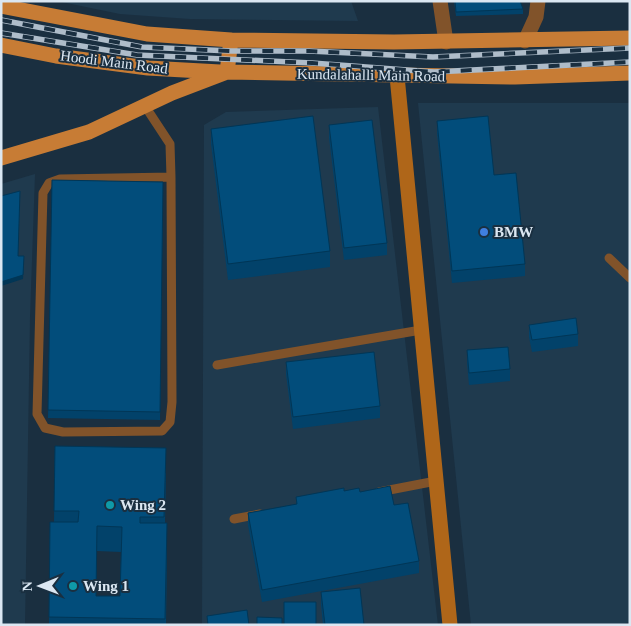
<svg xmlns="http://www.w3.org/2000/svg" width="631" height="626" viewBox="0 0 631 626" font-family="Georgia,serif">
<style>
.built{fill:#1f3a4e}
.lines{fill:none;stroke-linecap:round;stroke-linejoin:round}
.lane{stroke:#81532a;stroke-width:9}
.street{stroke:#81532a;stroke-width:15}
.secondary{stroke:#af6619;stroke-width:15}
.primary{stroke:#c77c35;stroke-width:15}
.rail-casing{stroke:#aebcc9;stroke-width:5.5}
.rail{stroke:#1a2f40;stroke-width:4;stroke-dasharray:11;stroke-linecap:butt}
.wall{fill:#02426a;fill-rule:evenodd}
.shaded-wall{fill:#013656}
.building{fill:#024d7b;stroke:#013656;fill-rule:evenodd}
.shop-dot{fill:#3f7fe0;stroke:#1a2f40;stroke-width:2}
.culture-dot{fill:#0f9aa8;stroke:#1a2f40;stroke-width:2}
.labels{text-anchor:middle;stroke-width:4;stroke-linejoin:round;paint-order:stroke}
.street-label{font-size:15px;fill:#dbe7f2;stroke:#1a2f40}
.poi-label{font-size:15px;font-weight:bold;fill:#dbe7f2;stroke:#1a2f40;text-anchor:start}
</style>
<rect width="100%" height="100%" fill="#1a2f40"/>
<path class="built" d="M 57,1 L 351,1 L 358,21 L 190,19 L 120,14 Z
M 418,103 L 630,103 L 630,622 L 616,625 L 471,625 Z
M 378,107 L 438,625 L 202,625 L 204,125 L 226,112 Z
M 35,174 L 30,317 L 25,625 L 1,625 L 1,184 Z"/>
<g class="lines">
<path class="lane" d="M 145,106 L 170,144 L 171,177 L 172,402 L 170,422 L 162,431 L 63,432 L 45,428 L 37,414 L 43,193 L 49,183 L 60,179 L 171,177
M 609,258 L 630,278
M 217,365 L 421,330
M 379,492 L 436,481
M 234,519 L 260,514"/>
<path class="street" d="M 440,1 L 446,42
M 525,41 L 536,17 L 538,1"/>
<path class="secondary" d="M 397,76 L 450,625"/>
<path class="primary" d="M 1,6 L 147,34 L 231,40 L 394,42 L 630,38
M 1,45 L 56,56 L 148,68 L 220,72
M 227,72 L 231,40
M 1,158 L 89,132 L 172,93 L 227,72 L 515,77 L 630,73"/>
<defs>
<path id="rail" d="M 1,20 L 142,47 L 231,51 L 309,51 L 433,57 L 630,48
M 1,33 L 137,55 L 312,63 L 434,72 L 630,62"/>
</defs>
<use href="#rail" class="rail-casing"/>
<use href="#rail" class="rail"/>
</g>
<path class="wall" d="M 454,1 L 520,1 L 523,9 L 523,14 L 456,16 Z
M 437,121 L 494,175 L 525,264 L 525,276 L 452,283 L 437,133 Z
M 329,125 L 387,243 L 387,255 L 344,260 L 329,138 Z
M 211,129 L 330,251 L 330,267 L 228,280 L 211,144 Z
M 52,180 L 163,182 L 160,420 L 48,418 Z
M 529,325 L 578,334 L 578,346 L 532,352 L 529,337 Z
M 467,350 L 510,369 L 510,381 L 469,385 L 467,362 Z
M 286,362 L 380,406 L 380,418 L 293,429 L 286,374 Z
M 55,446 L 166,473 L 165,523 L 167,548 L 166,625 L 49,625 L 50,522 L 54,522 ZM 97,551 L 121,552 L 120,596 L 96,596 Z
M 344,491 L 360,492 L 394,505 L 419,561 L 419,573 L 262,602 L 248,525 L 248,513 L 296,504 L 296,497 Z
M 321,592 L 364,625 L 323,625 L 321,605 Z"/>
<path class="shaded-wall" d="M 24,260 L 23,279 L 1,286 L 1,282 Z"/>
<path class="building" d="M 455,1 L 520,1 L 523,9 L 456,12 Z
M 313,116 L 330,251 L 228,264 L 211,129 Z
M 488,116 L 494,175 L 516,173 L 525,264 L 452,271 L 437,121 Z
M 372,120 L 387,243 L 344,248 L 329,125 Z
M 52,180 L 163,182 L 160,412 L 48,410 Z
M 20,191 L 18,256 L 24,256 L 23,275 L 1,282 L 1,196 Z
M 576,318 L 578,334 L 532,340 L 529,325 Z
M 508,347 L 510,369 L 469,373 L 467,350 Z
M 374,352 L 380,406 L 293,417 L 286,362 Z
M 55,446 L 166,448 L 164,517 L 140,517 L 140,523 L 167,523 L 165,619 L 49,617 L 50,522 L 78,522 L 79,511 L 54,511 ZM 97,526 L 122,527 L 120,596 L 96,596 Z
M 390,486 L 394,505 L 408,503 L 419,561 L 262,590 L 248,513 L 297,504 L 296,497 L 344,488 L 344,491 L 359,488 L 360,492 Z
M 360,588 L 364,625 L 325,625 L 321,592 Z
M 284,602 L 316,602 L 316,625 L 284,625 Z
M 247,610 L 249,625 L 208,625 L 207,616 Z
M 257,617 L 282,618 L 282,625 L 257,625 Z"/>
<circle class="shop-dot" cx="484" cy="232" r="5"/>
<g class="culture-dot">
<circle cx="110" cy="505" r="5"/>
<circle cx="73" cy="586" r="5"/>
</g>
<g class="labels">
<g class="street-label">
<text transform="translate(114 62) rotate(7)" y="5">Hoodi Main Road</text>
<text transform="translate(371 75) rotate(1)" y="5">Kundalahalli Main Road</text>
</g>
<g class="poi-label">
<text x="494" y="237">BMW</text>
<text x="120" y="510">Wing 2</text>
<text x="83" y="591">Wing 1</text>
</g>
</g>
<rect width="631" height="626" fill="none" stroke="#dbe7f2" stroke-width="5"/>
<g transform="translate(40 586) rotate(269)" stroke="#1a2f40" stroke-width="4" paint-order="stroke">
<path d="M0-4L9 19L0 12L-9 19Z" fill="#dbe7f2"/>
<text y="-8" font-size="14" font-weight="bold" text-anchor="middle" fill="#dbe7f2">N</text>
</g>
</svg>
